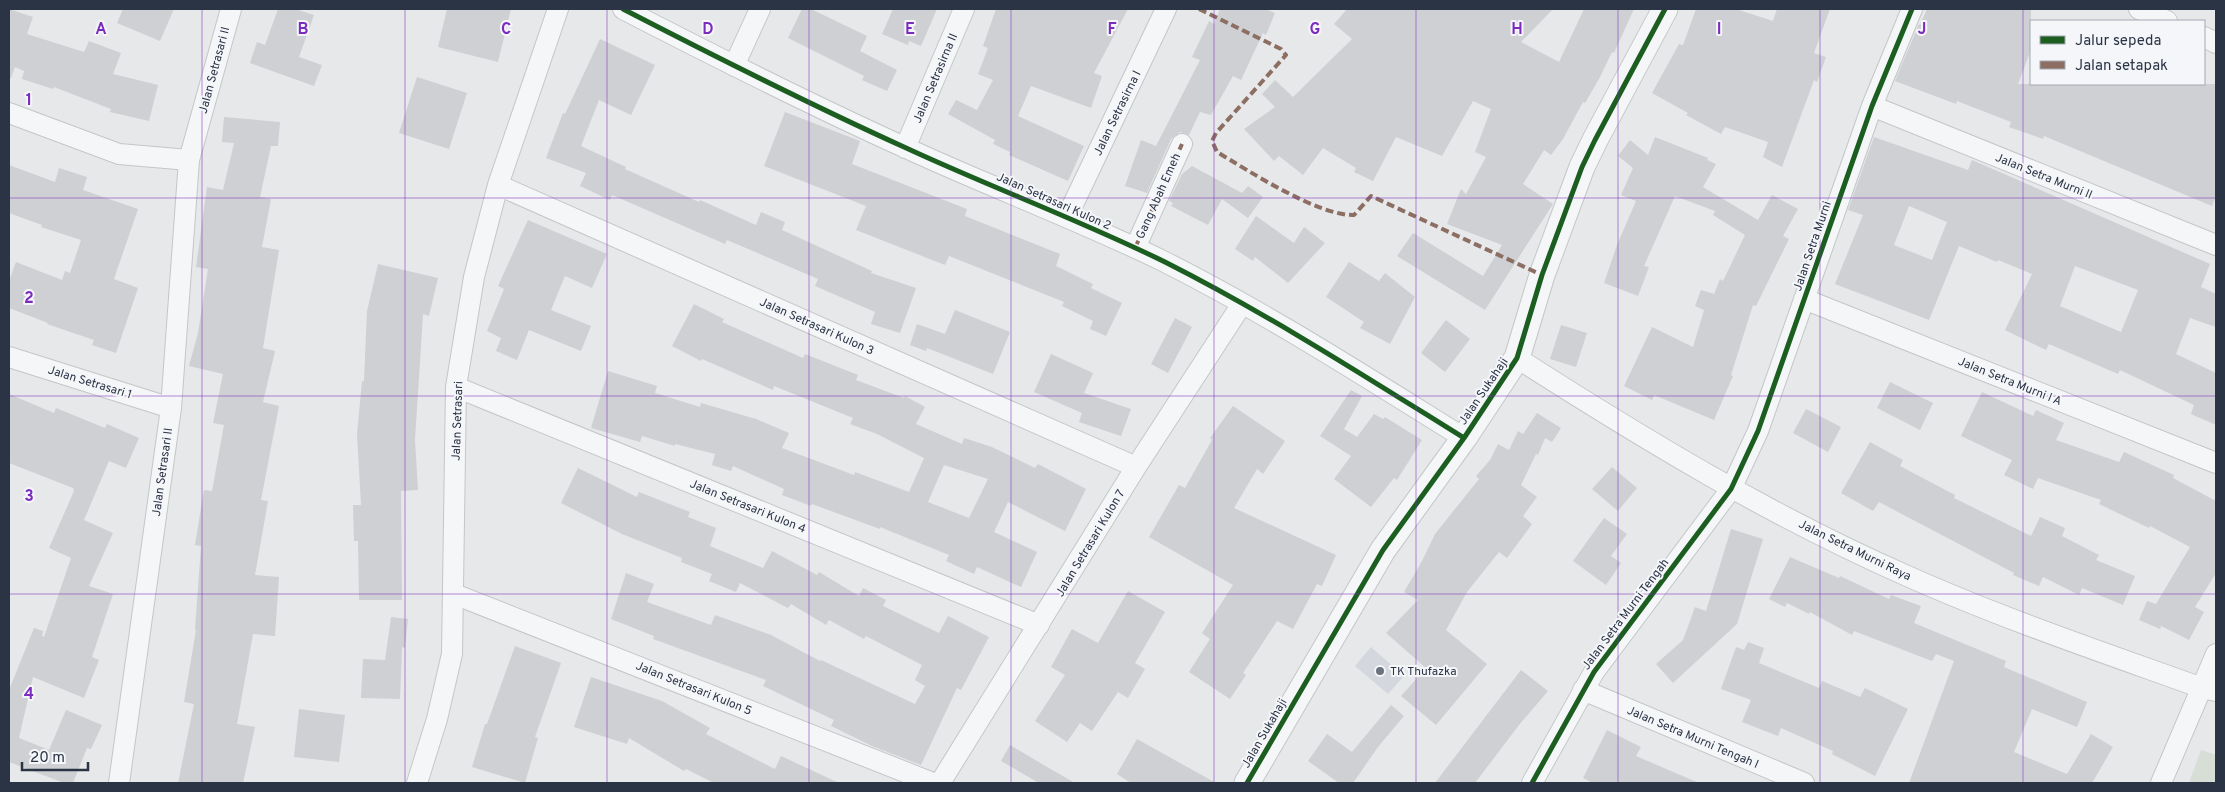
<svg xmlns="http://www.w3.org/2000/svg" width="2225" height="792" viewBox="0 0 2225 792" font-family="Overpass,sans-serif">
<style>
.built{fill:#d4d7dd}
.green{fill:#d6ded6}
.building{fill:#ced0d3;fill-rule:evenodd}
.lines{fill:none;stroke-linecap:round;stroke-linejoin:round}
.minor-casing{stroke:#c4c6c8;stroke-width:22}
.tertiary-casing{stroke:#c4c6c8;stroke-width:27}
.minor{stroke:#f5f6f7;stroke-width:20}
.tertiary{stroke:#f5f6f7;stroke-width:25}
.quiet{stroke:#8d6e63;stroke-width:4;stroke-dasharray:8 4;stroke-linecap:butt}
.cycleway-casing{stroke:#f4f6f9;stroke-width:8}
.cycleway{stroke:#1b5e20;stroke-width:5}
.grid{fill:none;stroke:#7b2cbf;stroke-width:1;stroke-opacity:0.55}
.poi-dot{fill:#6c737f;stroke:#f4f6f9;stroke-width:2}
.labels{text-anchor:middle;stroke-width:4;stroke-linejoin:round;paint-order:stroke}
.street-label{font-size:12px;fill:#2b3445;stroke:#f4f6f9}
.poi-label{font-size:12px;fill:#2b3445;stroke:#f4f6f9;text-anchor:start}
.grid-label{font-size:16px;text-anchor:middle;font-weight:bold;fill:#7b2cbf;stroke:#f4f6f9;stroke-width:4;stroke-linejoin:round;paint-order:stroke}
</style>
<rect width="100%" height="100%" fill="#e6e8ea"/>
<path class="built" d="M 1371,647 L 1404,676 L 1388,694 L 1355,666 Z"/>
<path class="green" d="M 2201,750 L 2216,755 L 2216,783 L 2189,783 Z"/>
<path class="building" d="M 9,9 L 33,17 L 27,34 L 84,52 L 89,41 L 121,53 L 113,74 L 158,85 L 149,121 L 110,112 L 111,109 L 54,87 L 53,89 L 22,79 L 24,71 L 15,67 L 11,78 L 9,78 Z
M 123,9 L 174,9 L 160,41 L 117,23 Z
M 278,9 L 295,9 L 314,15 L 299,57 L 322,65 L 314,86 L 250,63 L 257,42 L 265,45 Z
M 447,9 L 511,9 L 498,62 L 438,47 Z
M 802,9 L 811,9 L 867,36 L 860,51 L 897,70 L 887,91 L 862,80 L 864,76 L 788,38 Z
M 893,9 L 937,9 L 921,46 L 909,41 L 908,45 L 882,34 Z
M 996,9 L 1128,9 L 1094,73 L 1102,76 L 1091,108 L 1031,86 L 1018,116 L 1084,146 L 1068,181 L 1009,155 L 1010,152 L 993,144 L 995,140 L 948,114 L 956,100 L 977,110 L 993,80 L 978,74 L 988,48 L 983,46 Z
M 1220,9 L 1265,9 L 1275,13 L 1266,35 L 1263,33 L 1241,80 L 1233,76 L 1211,115 L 1200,112 L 1189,135 L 1180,132 L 1171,139 L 1147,193 L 1125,186 L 1141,140 L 1156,146 L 1200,60 L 1192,57 L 1209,21 L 1214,24 Z
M 1347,9 L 1553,9 L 1521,42 L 1559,62 L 1584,9 L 1634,9 L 1614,53 L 1612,52 L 1599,79 L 1585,103 L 1583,102 L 1563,139 L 1551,155 L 1544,150 L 1523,184 L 1553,204 L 1485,310 L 1397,256 L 1413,233 L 1483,276 L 1502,245 L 1447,224 L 1461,189 L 1466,194 L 1486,157 L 1475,152 L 1491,109 L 1473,101 L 1442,156 L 1396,137 L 1373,181 L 1354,172 L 1356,168 L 1323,148 L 1303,175 L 1279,156 L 1274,161 L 1244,129 L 1275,107 L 1262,94 L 1275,80 L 1293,97 L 1352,39 L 1334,24 Z
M 1696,9 L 1736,9 L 1773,21 L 1777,9 L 1830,9 L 1814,53 L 1826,57 L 1817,82 L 1814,80 L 1782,167 L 1763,157 L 1768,142 L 1725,127 L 1721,134 L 1686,115 L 1688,113 L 1652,93 L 1679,44 L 1683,45 Z
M 1927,9 L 2031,9 L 2031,50 L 2018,84 L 2216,84 L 2216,196 L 2212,206 L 2044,136 L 2043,139 L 2009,127 L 2011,122 L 1957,101 L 1956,104 L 1895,81 L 1919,24 L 1920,25 Z
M 600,39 L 655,65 L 631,115 L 599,100 L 581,146 L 626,167 L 625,169 L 699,202 L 700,200 L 756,225 L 761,212 L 785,222 L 782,230 L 872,271 L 871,273 L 916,288 L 900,333 L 871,324 L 875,312 L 815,286 L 818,279 L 727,240 L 725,244 L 612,195 L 610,200 L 580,186 L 586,173 L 546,158 L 563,113 L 565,114 Z
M 417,77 L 467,93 L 449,149 L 399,133 Z
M 785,112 L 860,141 L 852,164 L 967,209 L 965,216 L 1060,254 L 1056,266 L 1093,284 L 1091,288 L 1122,303 L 1106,336 L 1090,329 L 1093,321 L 1062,306 L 1064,302 L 949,256 L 945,265 L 856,230 L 866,206 L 764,166 Z
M 224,117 L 280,122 L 278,146 L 271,146 L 260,197 L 271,199 L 262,247 L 279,250 L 263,348 L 275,351 L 263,402 L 279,406 L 261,500 L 268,501 L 255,575 L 279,577 L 275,636 L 253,634 L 237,724 L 255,727 L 243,783 L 178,783 L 194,704 L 184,702 L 196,630 L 195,629 L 201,546 L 195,545 L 204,490 L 212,491 L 224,425 L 213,423 L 223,374 L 189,366 L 198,333 L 208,269 L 196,267 L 207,187 L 223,190 L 234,143 L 222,142 Z
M 1655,137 L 1708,158 L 1707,160 L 1716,164 L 1703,187 L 1758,220 L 1772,195 L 1798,209 L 1783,236 L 1789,239 L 1756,306 L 1753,305 L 1731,375 L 1733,376 L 1714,420 L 1654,395 L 1652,400 L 1624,386 L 1652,327 L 1693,347 L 1704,310 L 1695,306 L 1701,290 L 1714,294 L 1720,279 L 1723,281 L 1745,235 L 1713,215 L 1715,211 L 1675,196 L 1644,266 L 1649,267 L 1638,296 L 1604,283 L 1617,245 L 1636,201 L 1621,195 L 1633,168 L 1618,156 L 1630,140 L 1648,155 Z
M 1874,137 L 1968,170 L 1972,160 L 2210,264 L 2201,287 L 2216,294 L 2216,327 L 2190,318 L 2176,354 L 2216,373 L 2216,425 L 2191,414 L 2194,405 L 2120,370 L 2118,374 L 2049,344 L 2046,350 L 2005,330 L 2032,274 L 1998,260 L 1997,262 L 1959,246 L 1929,320 L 1835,284 L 1863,215 L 1848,210 ZM 1909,206 L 1947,222 L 1932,260 L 1894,245 ZM 2075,266 L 2138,290 L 2121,332 L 2060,306 Z
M 9,165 L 55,182 L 59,168 L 87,177 L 83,190 L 138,209 L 114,279 L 138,288 L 116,353 L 92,345 L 94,340 L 47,324 L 48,323 L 9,308 L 9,281 L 16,262 L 62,280 L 65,271 L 70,273 L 81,240 L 41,227 L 42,225 L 9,213 Z
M 1192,166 L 1242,193 L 1248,186 L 1263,197 L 1248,218 L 1222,199 L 1208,225 L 1171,206 L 1173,203 L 1169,201 L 1182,174 Z
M 1256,216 L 1294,243 L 1304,227 L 1325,243 L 1288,283 L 1255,257 L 1253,261 L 1235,249 Z
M 528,220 L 607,254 L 592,288 L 565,276 L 551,310 L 591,326 L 581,351 L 529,330 L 517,360 L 496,351 L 501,338 L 487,331 L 504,289 L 498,286 Z
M 1349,262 L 1379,281 L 1385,273 L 1415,297 L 1390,344 L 1360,328 L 1364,322 L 1326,297 Z
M 378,264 L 438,278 L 429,316 L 423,314 L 415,440 L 418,490 L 401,491 L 402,600 L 359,600 L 358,541 L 354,541 L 353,505 L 361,505 L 357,434 L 362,381 L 364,381 L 367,311 Z
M 694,304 L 724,319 L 722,322 L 803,358 L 805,354 L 858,375 L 856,380 L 904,398 L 905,396 L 925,407 L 916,424 L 962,444 L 964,438 L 992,447 L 1035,468 L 1038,464 L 1086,489 L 1065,531 L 1008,502 L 994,532 L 1037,552 L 1021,587 L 977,567 L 974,574 L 946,561 L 949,555 L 880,527 L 880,529 L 812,504 L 811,506 L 782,495 L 784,489 L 733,466 L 731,471 L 712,465 L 715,454 L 675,444 L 675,446 L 642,436 L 640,442 L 591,428 L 608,371 L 657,386 L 655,393 L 700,407 L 701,403 L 756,419 L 789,433 L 782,448 L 854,475 L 855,472 L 909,492 L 924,458 L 877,434 L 850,424 L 853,418 L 774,386 L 773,390 L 702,359 L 701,361 L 672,346 ZM 944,465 L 988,479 L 969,518 L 928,502 Z
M 955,310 L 1010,332 L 993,374 L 927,348 L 926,351 L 910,345 L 917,324 L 945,334 Z
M 1175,318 L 1192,327 L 1168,373 L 1151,364 Z
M 1446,320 L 1470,339 L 1445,372 L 1421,353 Z
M 1561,325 L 1587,333 L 1576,367 L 1550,359 Z
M 1051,354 L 1093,373 L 1084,393 L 1131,409 L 1121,436 L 1079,422 L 1082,413 L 1034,392 Z
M 1890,382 L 1933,403 L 1920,430 L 1877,408 Z
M 1351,390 L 1362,396 L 1344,429 L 1357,437 L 1374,414 L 1383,419 L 1385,417 L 1422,440 L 1397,480 L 1394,478 L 1371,507 L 1334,479 L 1351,456 L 1320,436 Z
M 1982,392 L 2033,416 L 2036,410 L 2064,423 L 2056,440 L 2119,462 L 2124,452 L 2174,475 L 2173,478 L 2216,501 L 2216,573 L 2195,607 L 2204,612 L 2189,640 L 2161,626 L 2160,629 L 2139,620 L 2147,601 L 2156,604 L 2190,547 L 2150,526 L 2149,528 L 2099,504 L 2101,500 L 2038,478 L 2033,489 L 2004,475 L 2012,460 L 1961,436 Z
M 9,394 L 54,413 L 56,408 L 105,428 L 107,424 L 139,438 L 126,468 L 109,461 L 84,520 L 113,533 L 89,586 L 113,594 L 92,657 L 99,660 L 84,698 L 33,677 L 19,738 L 49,750 L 66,710 L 102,725 L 91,749 L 87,748 L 73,783 L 64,783 L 9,762 L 9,690 L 34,628 L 43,631 L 42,636 L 44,637 L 71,558 L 49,548 L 74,491 L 73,488 L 9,463 Z
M 1233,406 L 1285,441 L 1263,474 L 1257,469 L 1234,508 L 1336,555 L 1322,586 L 1317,584 L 1293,629 L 1277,621 L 1243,673 L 1246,675 L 1230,699 L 1189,672 L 1210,639 L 1202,633 L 1233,585 L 1149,537 L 1179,485 L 1185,488 L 1212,440 L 1210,438 Z
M 1806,409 L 1841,427 L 1828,452 L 1793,433 Z
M 1537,413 L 1561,428 L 1552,442 L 1545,438 L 1538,455 L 1536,454 L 1521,485 L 1537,497 L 1523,516 L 1532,524 L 1507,558 L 1499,552 L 1467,592 L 1446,630 L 1487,664 L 1436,725 L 1401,696 L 1426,668 L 1386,633 L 1418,600 L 1404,592 L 1422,561 L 1435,534 L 1479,479 L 1476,476 L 1490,460 L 1498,444 L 1509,450 L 1518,431 L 1523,434 Z
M 1870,442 L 1903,460 L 1900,466 L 1955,495 L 1954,498 L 2031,536 L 2040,517 L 2065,528 L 2062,536 L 2099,555 L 2096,560 L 2135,576 L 2123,605 L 2082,588 L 2079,595 L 2043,577 L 2039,586 L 2013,575 L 2014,573 L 1879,502 L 1873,511 L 1841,493 Z
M 1612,467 L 1637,488 L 1618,511 L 1592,489 Z
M 578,468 L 637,497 L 639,492 L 690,512 L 688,517 L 716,528 L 710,546 L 763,568 L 772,551 L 817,575 L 819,572 L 859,596 L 863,588 L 886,600 L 883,606 L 939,633 L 948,616 L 989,637 L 961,690 L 957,688 L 921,765 L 872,746 L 831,726 L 834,720 L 763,686 L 766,680 L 653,639 L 654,636 L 611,619 L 626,573 L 654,584 L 647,602 L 711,625 L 715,615 L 771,635 L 820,661 L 821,660 L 915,704 L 925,686 L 915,680 L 922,665 L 866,636 L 864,639 L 829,620 L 826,625 L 791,604 L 788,608 L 740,583 L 736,592 L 709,581 L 712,574 L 681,562 L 682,558 L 622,534 L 561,503 Z
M 1604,518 L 1627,534 L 1611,556 L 1621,563 L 1606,585 L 1573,561 Z
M 1731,529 L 1763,539 L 1737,624 L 1673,683 L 1656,664 L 1683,640 L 1695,607 L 1706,611 Z
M 1790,557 L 1839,578 L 1840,576 L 1889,599 L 1891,595 L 1921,606 L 1914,623 L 2006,661 L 2004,667 L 2087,702 L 2077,727 L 2032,709 L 2014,752 L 2067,774 L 2091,734 L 2113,747 L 2092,783 L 1909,783 L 1954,661 L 1936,654 L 1932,661 L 1854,631 L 1852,635 L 1810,612 L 1809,614 L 1787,603 L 1785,607 L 1769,599 Z
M 1128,591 L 1165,612 L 1135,663 L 1145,669 L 1128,698 L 1118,692 L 1092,731 L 1080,723 L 1067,742 L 1035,721 L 1065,675 L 1051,667 L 1072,629 L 1098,643 Z
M 391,617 L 408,619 L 405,648 L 402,647 L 400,699 L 361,698 L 363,659 L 385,660 Z
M 1748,642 L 1764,648 L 1759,663 L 1819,688 L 1822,681 L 1860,697 L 1865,688 L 1908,709 L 1875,776 L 1832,754 L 1833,751 L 1781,728 L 1778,736 L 1742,722 L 1751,700 L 1721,689 L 1736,647 L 1744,650 Z
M 515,646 L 561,663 L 535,737 L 538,738 L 525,783 L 472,767 L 485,724 L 487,724 Z
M 1521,670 L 1548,691 L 1519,725 L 1475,783 L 1435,783 Z
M 591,677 L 662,701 L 710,728 L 706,734 L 775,769 L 781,756 L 839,783 L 714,783 L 686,769 L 684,771 L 629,738 L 627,744 L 574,727 Z
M 1391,705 L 1404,716 L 1378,747 L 1353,783 L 1339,783 L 1308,761 L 1327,734 L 1352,752 Z
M 299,709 L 345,715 L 339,762 L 294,757 Z
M 1607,730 L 1641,747 L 1636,756 L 1699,783 L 1593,783 L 1583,778 Z
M 1137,739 L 1216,783 L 1131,783 L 1117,774 Z
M 1010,745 L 1042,764 L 1075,783 L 1039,783 L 1001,761 Z"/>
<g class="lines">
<defs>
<path id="minor" d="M 623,9 C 716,57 809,104 904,147 C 990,187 1080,220 1165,262 C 1268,314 1366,377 1464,438
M 2139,9 L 2167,21
M 2204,37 L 2216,43
M 734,66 L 760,9
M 1872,106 L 2216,245
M 9,113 L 119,154 L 189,160
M 905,148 L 964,9
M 498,185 L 1136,467
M 1067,217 L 1166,9
M 1135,248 L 1182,144
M 1804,299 L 2216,463
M 9,357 L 171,408
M 1517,358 C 1642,438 1769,515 1905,575 C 2001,618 2102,652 2202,688 L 2216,691
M 456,387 L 1039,625
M 454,594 L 933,783
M 1583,690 L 1804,783
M 119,783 L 171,408 L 189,160 L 231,9
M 417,783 L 437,719 L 452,654 L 456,387 L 474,277 L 498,185 L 558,9
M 940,783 L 1136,467 L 1242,304
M 1532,783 L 1594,672 L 1731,489 L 1758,431 L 1872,106 L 1912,9
M 2161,783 L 2216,654"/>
<path id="tertiary" d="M 1247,783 L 1383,550 L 1464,438 L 1517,358 L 1542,275 L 1582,167 L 1595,140 L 1665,9"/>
</defs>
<use href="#minor" class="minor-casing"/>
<use href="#tertiary" class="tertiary-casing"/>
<use href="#minor" class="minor"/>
<use href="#tertiary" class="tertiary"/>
<path class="quiet" d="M 1199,9 L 1281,49 L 1286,55 L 1216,133 L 1212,141 L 1217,152 C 1249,171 1318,216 1354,215 L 1371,196 L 1542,275
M 1135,248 L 1182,144"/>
<defs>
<path id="cycleway" d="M 623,9 C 716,57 809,104 904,147 C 990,187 1080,220 1165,262 C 1268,314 1366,377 1464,438
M 1247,783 L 1383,550 L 1464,438 L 1517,358 L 1542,275 L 1582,167 L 1595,140 L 1665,9
M 1532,783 L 1594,672 L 1731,489 L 1758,431 L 1872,106 L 1912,9"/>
</defs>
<use href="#cycleway" class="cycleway-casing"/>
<use href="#cycleway" class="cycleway"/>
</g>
<path class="grid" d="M 202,9 L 202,783M 405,9 L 405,783M 607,9 L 607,783M 809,9 L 809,783M 1011,9 L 1011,783M 1214,9 L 1214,783M 1416,9 L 1416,783M 1618,9 L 1618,783M 1820,9 L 1820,783M 2023,9 L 2023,783M 9,198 L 2216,198M 9,396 L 2216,396M 9,594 L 2216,594"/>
<circle class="poi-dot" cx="1380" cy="671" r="5"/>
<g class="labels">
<g class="street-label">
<text transform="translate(214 70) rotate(-75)" y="4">Jalan Setrasari II</text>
<text transform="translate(935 78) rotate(-67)" y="4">Jalan Setrasirna II</text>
<text transform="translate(1117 113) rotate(-64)" y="4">Jalan Setrasirna I</text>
<text transform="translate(2044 176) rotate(22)" y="4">Jalan Setra Murni II</text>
<text transform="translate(1158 196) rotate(-66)" y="4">Gang Abah Emeh</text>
<text transform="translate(1054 201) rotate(24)" y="4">Jalan Setrasari Kulon 2</text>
<text transform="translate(1812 246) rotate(-71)" y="4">Jalan Setra Murni</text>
<text transform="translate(817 326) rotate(24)" y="4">Jalan Setrasari Kulon 3</text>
<text transform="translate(2010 381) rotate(22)" y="4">Jalan Setra Murni I A</text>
<text transform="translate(90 382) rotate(17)" y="4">Jalan Setrasari 1</text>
<text transform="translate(1483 391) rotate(-56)" y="4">Jalan Sukahaji</text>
<text transform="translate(457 421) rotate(-88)" y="4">Jalan Setrasari</text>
<text transform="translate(162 472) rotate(-82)" y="4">Jalan Setrasari II</text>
<text transform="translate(748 506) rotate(22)" y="4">Jalan Setrasari Kulon 4</text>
<text transform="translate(1090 543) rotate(-59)" y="4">Jalan Setrasari Kulon 7</text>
<text transform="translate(1855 550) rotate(26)" y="4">Jalan Setra Murni Raya</text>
<text transform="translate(1625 614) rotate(-53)" y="4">Jalan Setra Murni Tengah</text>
<text transform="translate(694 688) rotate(22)" y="4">Jalan Setrasari Kulon 5</text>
<text transform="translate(1264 733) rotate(-60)" y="4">Jalan Sukahaji</text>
<text transform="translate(1693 737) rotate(23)" y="4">Jalan Setra Murni Tengah I</text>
</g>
<g class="poi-label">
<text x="1390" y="675">TK Thufazka</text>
</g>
</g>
<g class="grid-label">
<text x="101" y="34">A</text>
<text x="303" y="34">B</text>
<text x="506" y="34">C</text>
<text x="708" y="34">D</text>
<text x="910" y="34">E</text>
<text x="1112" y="34">F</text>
<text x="1315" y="34">G</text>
<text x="1517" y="34">H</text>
<text x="1719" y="34">I</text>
<text x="1922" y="34">J</text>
<text x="29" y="105">1</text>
<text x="29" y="303">2</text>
<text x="29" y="501">3</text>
<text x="29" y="699">4</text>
</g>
<rect width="2225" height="792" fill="none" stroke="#2b3445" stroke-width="20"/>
<rect x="2030" y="20" width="175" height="65" fill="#f4f6f9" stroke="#a4a8b1"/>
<rect x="2040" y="36" width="25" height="8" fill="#1b5e20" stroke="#a4a8b1"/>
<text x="2075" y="45" font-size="15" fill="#2b3445">Jalur sepeda</text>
<rect x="2040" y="61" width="25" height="8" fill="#8d6e63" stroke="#a4a8b1"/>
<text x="2075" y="70" font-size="15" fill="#2b3445">Jalan setapak</text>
<path d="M22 762v8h66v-8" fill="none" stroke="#2b3445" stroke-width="2.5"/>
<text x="30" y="762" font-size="15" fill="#2b3445" stroke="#f4f6f9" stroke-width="4" paint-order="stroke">20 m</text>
</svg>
